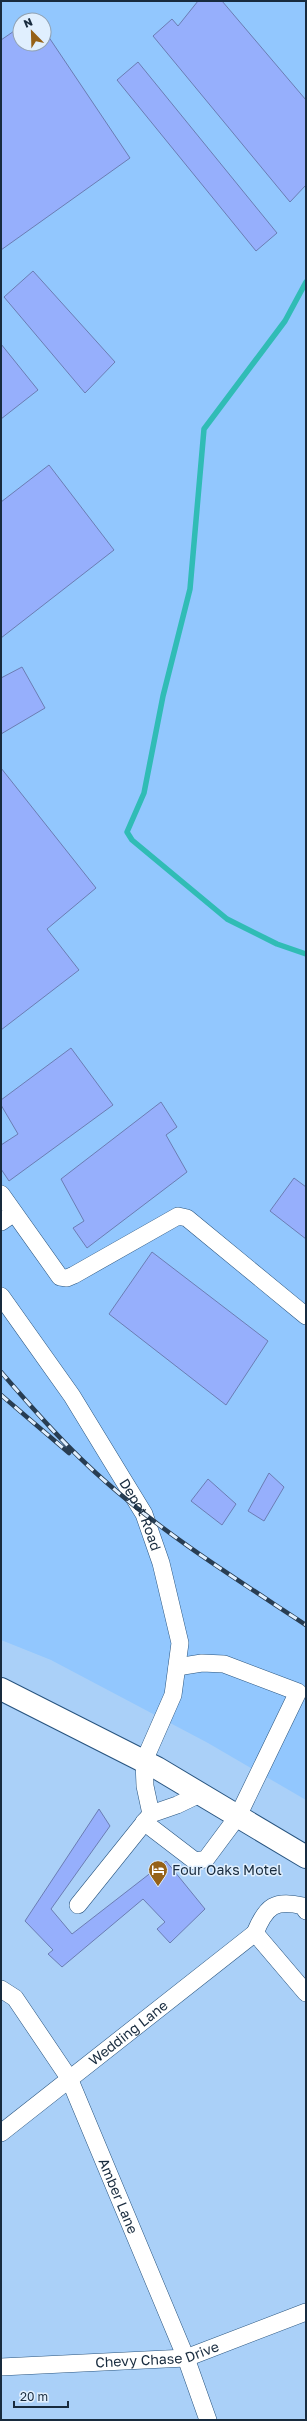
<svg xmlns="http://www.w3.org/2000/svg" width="307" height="2421" viewBox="0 0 307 2421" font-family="'Golos Text',sans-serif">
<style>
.built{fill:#92c7fe;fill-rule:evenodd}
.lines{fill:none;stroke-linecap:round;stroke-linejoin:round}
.stream{stroke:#30bcb5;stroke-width:5.5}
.building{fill:#96affc;stroke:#6b7db3}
.minor-casing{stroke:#28547f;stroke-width:18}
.major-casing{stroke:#28547f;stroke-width:24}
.minor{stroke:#fff;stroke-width:17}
.major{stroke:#fff;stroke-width:22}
.rail-casing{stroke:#283d52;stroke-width:4.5}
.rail{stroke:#e0effe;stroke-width:3;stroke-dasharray:9;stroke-linecap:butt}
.labels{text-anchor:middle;stroke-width:3;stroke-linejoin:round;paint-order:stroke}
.street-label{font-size:14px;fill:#182b3e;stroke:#e0effe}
.poi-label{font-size:14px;fill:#182b3e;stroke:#e0effe;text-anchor:start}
</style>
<rect width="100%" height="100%" fill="#aad0f8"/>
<path class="built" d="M 1,1 L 306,1 L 306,1800 L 208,1743 L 51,1660 L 1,1640 ZM 20,20 L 44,20 L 44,44 L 20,44 Z"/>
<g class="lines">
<path class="stream" d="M 306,282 L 285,321 L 204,429 L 190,589 L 163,696 L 144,793 L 127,832 L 132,840 L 227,919 L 277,944 L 306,954"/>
</g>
<path class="building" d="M 198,1 L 222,1 L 306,100 L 306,185 L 290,202 L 153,36 L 172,19 L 178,26 Z
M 20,27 L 20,44 L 44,44 L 44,30 L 130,158 L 1,250 L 1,40 Z
M 138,62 L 277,233 L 256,251 L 117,80 Z
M 33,271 L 115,362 L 85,393 L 4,297 Z
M 1,344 L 38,390 L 1,419 Z
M 49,465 L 114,550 L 1,638 L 1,502 Z
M 22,667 L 45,708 L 1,734 L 1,678 Z
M 1,768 L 96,888 L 47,929 L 79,970 L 1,1030 Z
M 71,1048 L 113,1105 L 9,1181 L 1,1169 L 1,1145 L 18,1134 L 1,1105 L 1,1100 Z
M 161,1102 L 177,1127 L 166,1135 L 187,1172 L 87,1248 L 73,1228 L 84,1221 L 61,1179 Z
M 294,1178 L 306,1187 L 306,1239 L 270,1211 Z
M 152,1252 L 268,1341 L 226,1405 L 109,1314 Z
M 269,1473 L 284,1487 L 264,1521 L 248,1511 Z
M 208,1479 L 236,1504 L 222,1525 L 191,1501 Z
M 99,1809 L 110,1826 L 51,1909 L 72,1934 L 166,1861 L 205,1909 L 170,1943 L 157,1929 L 165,1922 L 143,1899 L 62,1967 L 48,1954 L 53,1950 L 25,1921 Z"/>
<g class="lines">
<defs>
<g id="minor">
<path d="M 1,1194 L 60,1277 L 67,1278 L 74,1275 L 178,1216 L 187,1218 L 306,1316"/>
<path d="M 1,1222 L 14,1213"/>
<path id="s1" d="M 1,1296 L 72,1396 L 144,1514 L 161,1563 L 180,1643 L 173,1695 L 144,1761 L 145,1786 L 151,1814 L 78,1905"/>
<path d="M 151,1814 L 177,1805 L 200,1794"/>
<path d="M 144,1822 L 195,1861 L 206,1859 L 238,1816 L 298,1692 L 224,1664 L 202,1663 L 177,1667"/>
<path d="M 306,1911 L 303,1906 C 275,1899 266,1906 255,1933 L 306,1993"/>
<path id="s2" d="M 1,1989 L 15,1998 L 69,2078 L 186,2358 L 208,2420"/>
<path id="s3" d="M 1,2133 L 255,1933"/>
<path id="s4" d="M 1,2367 L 186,2358 L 306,2312"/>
</g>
<path id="major" d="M 1,1689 L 157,1768 L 306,1857"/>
</defs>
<use href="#minor" class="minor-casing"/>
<use href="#major" class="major-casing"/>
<use href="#minor" class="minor"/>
<use href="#major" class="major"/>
<defs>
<path id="rail" d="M 1,1372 C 34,1410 68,1449 106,1482 C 167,1536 238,1580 306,1625
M 1,1395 L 69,1453"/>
</defs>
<use href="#rail" class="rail-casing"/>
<use href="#rail" class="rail"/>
</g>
<defs>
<symbol id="hotel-pin" viewBox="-11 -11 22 30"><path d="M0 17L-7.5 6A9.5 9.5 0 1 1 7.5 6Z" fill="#966117" stroke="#e0effe"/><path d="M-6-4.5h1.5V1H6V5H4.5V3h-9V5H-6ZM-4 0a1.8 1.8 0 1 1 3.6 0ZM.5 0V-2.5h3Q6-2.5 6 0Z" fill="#fff"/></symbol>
</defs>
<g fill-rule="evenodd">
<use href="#hotel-pin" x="147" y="1859" width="22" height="30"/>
</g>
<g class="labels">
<g class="street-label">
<text dy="5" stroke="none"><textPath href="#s1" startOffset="260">Depot Road</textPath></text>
<text dy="5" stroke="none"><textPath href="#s3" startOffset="162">Wedding Lane</textPath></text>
<text dy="5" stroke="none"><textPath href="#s2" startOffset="241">Amber Lane</textPath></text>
<text dy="5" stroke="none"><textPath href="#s4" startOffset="157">Chevy Chase Drive</textPath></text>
</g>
<g class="poi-label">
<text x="172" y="1875">Four Oaks Motel</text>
</g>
</g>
<rect width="307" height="2421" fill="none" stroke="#182b3e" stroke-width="4"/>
<g transform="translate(32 32) rotate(337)"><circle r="19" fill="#e0effe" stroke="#90a1b1"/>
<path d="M0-3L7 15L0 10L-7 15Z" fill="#966117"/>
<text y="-6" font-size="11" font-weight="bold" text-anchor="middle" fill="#182b3e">N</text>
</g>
<path d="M14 2401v6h54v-6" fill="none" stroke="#182b3e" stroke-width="2"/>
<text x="20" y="2401" font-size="12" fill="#182b3e" stroke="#e0effe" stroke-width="3" paint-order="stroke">20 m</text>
</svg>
